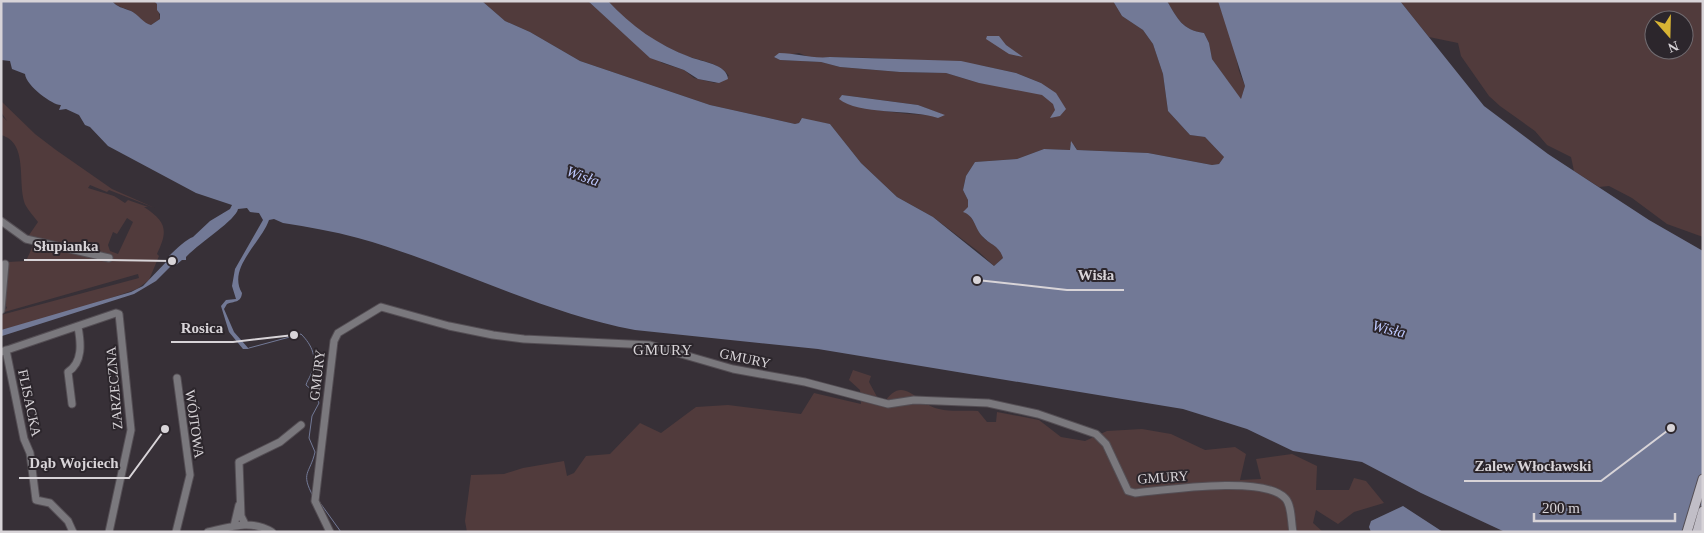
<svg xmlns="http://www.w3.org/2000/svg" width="1704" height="533" viewBox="0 0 1704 533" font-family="'Times New Roman',serif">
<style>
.green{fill:#513b3c;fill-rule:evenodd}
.water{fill:#727996}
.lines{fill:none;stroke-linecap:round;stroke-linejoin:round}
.stream{stroke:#727996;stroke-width:1}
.minor-casing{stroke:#544e54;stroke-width:9}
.major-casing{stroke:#544e54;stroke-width:11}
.minor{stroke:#7a787d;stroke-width:7}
.major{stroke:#c1bec7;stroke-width:9}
.labels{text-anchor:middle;stroke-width:4;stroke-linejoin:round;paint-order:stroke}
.street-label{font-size:14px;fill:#d8d4d8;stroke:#2c262c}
.water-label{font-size:15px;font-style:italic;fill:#bdc8fe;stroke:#2c262c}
.neighbourhood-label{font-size:15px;letter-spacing:1px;fill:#d8d4d8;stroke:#2c262c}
.leader{fill:none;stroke:#d8d4d8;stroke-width:2}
.callout-dot{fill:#d8d4d8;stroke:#2c262c;stroke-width:2}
.callout-label{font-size:15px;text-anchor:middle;font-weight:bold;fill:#d8d4d8;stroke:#2c262c;stroke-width:4;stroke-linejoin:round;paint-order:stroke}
</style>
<rect width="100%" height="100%" fill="#373037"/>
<path class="green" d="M 112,1 L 154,1 L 157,4 L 160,19 L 151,25 C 143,24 140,18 134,13 C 127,8 118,8 112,1 Z
M 482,1 L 588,1 L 630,39 L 662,63 L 684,70 L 694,78 L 715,83 L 729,76 C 720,62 699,61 684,55 C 673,50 663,45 652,39 C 635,30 620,15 608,1 L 1113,1 L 1122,16 L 1143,30 L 1153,44 L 1163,74 L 1168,111 L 1190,135 L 1205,137 L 1224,157 L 1219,164 L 1212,165 L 1148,153 L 1077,150 L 1075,146 L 1070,144 L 1070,150 L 1044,149 L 1017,159 L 975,162 L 966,176 L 963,190 L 968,200 L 968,214 C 974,220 976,227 981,235 C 988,245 998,242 1003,258 L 994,266 L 979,252 L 933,217 L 897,197 L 861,163 L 830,124 L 801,119 L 799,123 L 795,124 L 710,105 L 580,61 L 530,32 L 505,21 ZM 799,53 L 814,59 L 830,57 L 872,58 L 979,65 L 1016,73 L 1041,83 L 1009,87 L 979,83 L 946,73 L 900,72 L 840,67 L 821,62 L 780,60 L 774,57 ZM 842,95 L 918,105 L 944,115 C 918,116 866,111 842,101 Z
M 1167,1 L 1218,1 L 1233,43 L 1239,71 L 1245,86 L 1241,100 L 1212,59 L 1209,43 L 1204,33 C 1182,30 1178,19 1167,1 Z
M 1400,1 L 1703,1 L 1703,237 L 1667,224 L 1632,198 L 1609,186 L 1599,187 L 1574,171 L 1571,157 L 1547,145 L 1535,131 L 1500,106 L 1489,96 L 1461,56 L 1458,43 L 1429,37 ZM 1654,20 L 1684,20 L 1684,50 L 1654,50 Z
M 1,101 L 35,134 L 56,150 L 112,189 L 155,208 L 109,190 L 107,192 L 90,185 L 88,188 L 75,184 L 114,196 L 125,203 L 128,200 L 148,207 L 144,207 C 167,222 168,231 157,254 L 159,256 L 149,280 L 137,289 L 76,310 L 1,330 L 1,315 L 139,278 L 138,274 L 1,313 L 7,308 C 0,297 6,274 8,262 L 26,261 L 35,241 L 27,238 L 38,222 C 34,217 29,211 26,206 C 16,185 30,143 1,135 L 1,115 L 7,121 L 1,112 ZM 127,218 L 133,222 L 118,254 L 110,251 L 108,245 L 113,232 L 117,234 Z
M 853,370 L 871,376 L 869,382 L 882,406 C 903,371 915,404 939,409 C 951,412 966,410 978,411 L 987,422 L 996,422 L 997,412 L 1039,420 L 1061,437 L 1085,441 L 1107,431 L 1142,429 L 1171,434 L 1205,450 L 1235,447 L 1246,454 L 1240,480 L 1261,479 L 1256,459 L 1292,454 L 1317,466 L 1316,490 L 1349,490 L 1354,478 L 1366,481 L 1384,503 L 1354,512 L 1338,524 L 1316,510 L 1313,523 L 1323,532 L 467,532 L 465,521 L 471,475 L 504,474 L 523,468 L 564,461 L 567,476 L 574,473 L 586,456 L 610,454 L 640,423 L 661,433 L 696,407 L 728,405 L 801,414 L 814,393 L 861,404 L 860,390 L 849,380 Z"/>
<path class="water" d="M 1,1 L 112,1 C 117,7 123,8 131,11 C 138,14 143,23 151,25 L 160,19 L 160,14 L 157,10 L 157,4 L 154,1 L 482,1 L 505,21 L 530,32 L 580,61 L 710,105 L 795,124 L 799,123 L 802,118 L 830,124 L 861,163 L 897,197 L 933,217 L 994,266 L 1003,258 C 999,245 990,245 982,236 C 974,227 975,216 963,212 L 968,207 L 968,200 L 963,190 L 966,176 L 975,162 L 1017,159 L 1044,149 L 1070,150 L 1071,141 L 1077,150 L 1148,153 L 1212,165 L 1219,164 L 1224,157 L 1205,137 L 1190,135 L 1168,111 L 1163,74 L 1153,44 L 1143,30 L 1122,16 L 1113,1 L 1167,1 C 1178,19 1182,30 1204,33 L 1209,43 L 1212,59 L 1241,99 L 1245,86 L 1218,1 L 1400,1 L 1484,106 L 1548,154 L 1649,220 L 1703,251 L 1703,532 L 1505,532 L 1421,493 L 1362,462 L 1293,451 L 1247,429 L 1183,409 L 818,349 L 635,330 C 539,312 452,264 358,238 C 333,231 308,227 283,223 L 274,219 L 269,220 C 261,243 227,268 242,293 C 241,303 234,301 227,304 L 224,309 L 234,332 L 249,349 L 243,349 L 229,332 L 221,306 L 226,300 L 236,299 L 232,286 L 235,269 L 263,220 L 259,213 L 250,212 L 247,208 L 238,209 C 236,220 199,243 186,257 L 186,260 L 182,260 L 176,265 L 174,263 L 156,281 L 134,294 L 2,336 L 1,330 L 131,292 L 143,286 L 169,259 L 171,259 L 169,256 C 177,248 187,239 193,237 L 210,221 L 230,209 L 232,205 L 196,193 L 108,146 L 90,127 L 85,125 L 79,115 L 66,109 L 59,110 L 61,105 C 54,106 26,86 25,74 L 12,69 L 10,61 L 1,60 Z
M 588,1 L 608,1 C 631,26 658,45 690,57 C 702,62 727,64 728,79 L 719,83 L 698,79 L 684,70 L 650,58 Z
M 987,36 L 999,36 L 1006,45 L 1023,57 L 1009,54 L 986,39 Z
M 779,53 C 797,53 812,59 830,57 L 961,61 L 1016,73 L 1041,83 L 1056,93 L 1066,109 L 1060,116 L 1050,118 L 1055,110 L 1053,104 L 1042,95 L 979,83 L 946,73 L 900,72 L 840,67 L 821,62 L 780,60 L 774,57 Z
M 842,95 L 918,105 L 945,115 L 938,118 C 912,109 858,115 839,99 Z
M 1403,506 L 1443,532 L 1371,532 L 1369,527 L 1371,521 Z"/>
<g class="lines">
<path class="stream" d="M 249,348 L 301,334 C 312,345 318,358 311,374 C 309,379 307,381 306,385 L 313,391 L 319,403 L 312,416 L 309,438 L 315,452 C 310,474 300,472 313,496
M 318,500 L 341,532"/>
<defs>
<path id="minor" d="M 1,221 L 26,239 L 109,258
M 1,310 L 5,264
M 6,350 L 24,439 L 30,453 L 36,500 L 50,503 L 68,521 L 73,532
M 1,352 L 116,313 L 119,314 L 131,430 L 109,532
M 72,404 L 68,372 C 83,362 81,343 78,327
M 245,524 L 241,516 L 239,462 L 280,442 L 301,425
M 234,526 L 239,505
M 176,532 L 190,475 L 177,378
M 208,532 C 230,527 251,519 272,532
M 330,532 L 315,501 L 334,341 L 338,333 L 381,307 L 449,326 L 493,335 L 524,339 L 650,345 L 733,369 L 805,382 L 888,404 L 914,400 L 988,403 L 1038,414 L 1096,434 L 1106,444 L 1128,491 L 1135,493 C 1166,490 1263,475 1285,498 C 1292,505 1291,522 1293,532"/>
<path id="major" d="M 1687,532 L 1703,479
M 1697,532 L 1703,511"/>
</defs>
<use href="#minor" class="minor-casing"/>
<use href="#major" class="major-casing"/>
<use href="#minor" class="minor"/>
<use href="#major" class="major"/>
</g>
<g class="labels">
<g class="street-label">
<text transform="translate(745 358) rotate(12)" y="5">GMURY</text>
<text transform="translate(317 375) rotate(-83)" y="5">GMURY</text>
<text transform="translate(114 388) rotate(-95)" y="5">ZARZECZNA</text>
<text transform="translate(30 403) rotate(78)" y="5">FLISACKA</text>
<text transform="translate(195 424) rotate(82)" y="5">WÓJTOWA</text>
<text transform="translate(1163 477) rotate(-4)" y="5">GMURY</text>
</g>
<g class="water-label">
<text transform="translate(583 176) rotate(20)" y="5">Wisła</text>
<text transform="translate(1389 329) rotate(14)" y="5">Wisła</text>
</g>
<g class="neighbourhood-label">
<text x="663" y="355">GMURY</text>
</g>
</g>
<path class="leader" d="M172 261L109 260H24M977 280L1067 290H1124M294 335L233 342H171M165 429L129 478H19M1671 428L1601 481H1464"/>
<g class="callout-dot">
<circle cx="172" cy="261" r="5"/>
<circle cx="977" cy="280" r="5"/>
<circle cx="294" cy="335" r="5"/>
<circle cx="165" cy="429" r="5"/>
<circle cx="1671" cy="428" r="5"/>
</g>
<g class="callout-label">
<text x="66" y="251">Słupianka</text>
<text x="1096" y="280">Wisła</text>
<text x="202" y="333">Rosica</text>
<text x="74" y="468">Dąb Wojciech</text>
<text x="1533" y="471">Zalew Włocławski</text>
</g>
<rect width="1704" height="533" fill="none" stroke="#d8d4d8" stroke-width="5"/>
<g transform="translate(1669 35) rotate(160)"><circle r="24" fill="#2c262c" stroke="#716c71"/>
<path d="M0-4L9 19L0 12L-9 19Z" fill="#d8b434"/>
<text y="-8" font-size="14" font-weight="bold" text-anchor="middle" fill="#d8d4d8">N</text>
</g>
<path d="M1534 513v8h141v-8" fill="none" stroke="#d8d4d8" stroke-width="2.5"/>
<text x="1542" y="513" font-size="15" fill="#d8d4d8" stroke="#2c262c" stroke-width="4" paint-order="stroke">200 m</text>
</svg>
